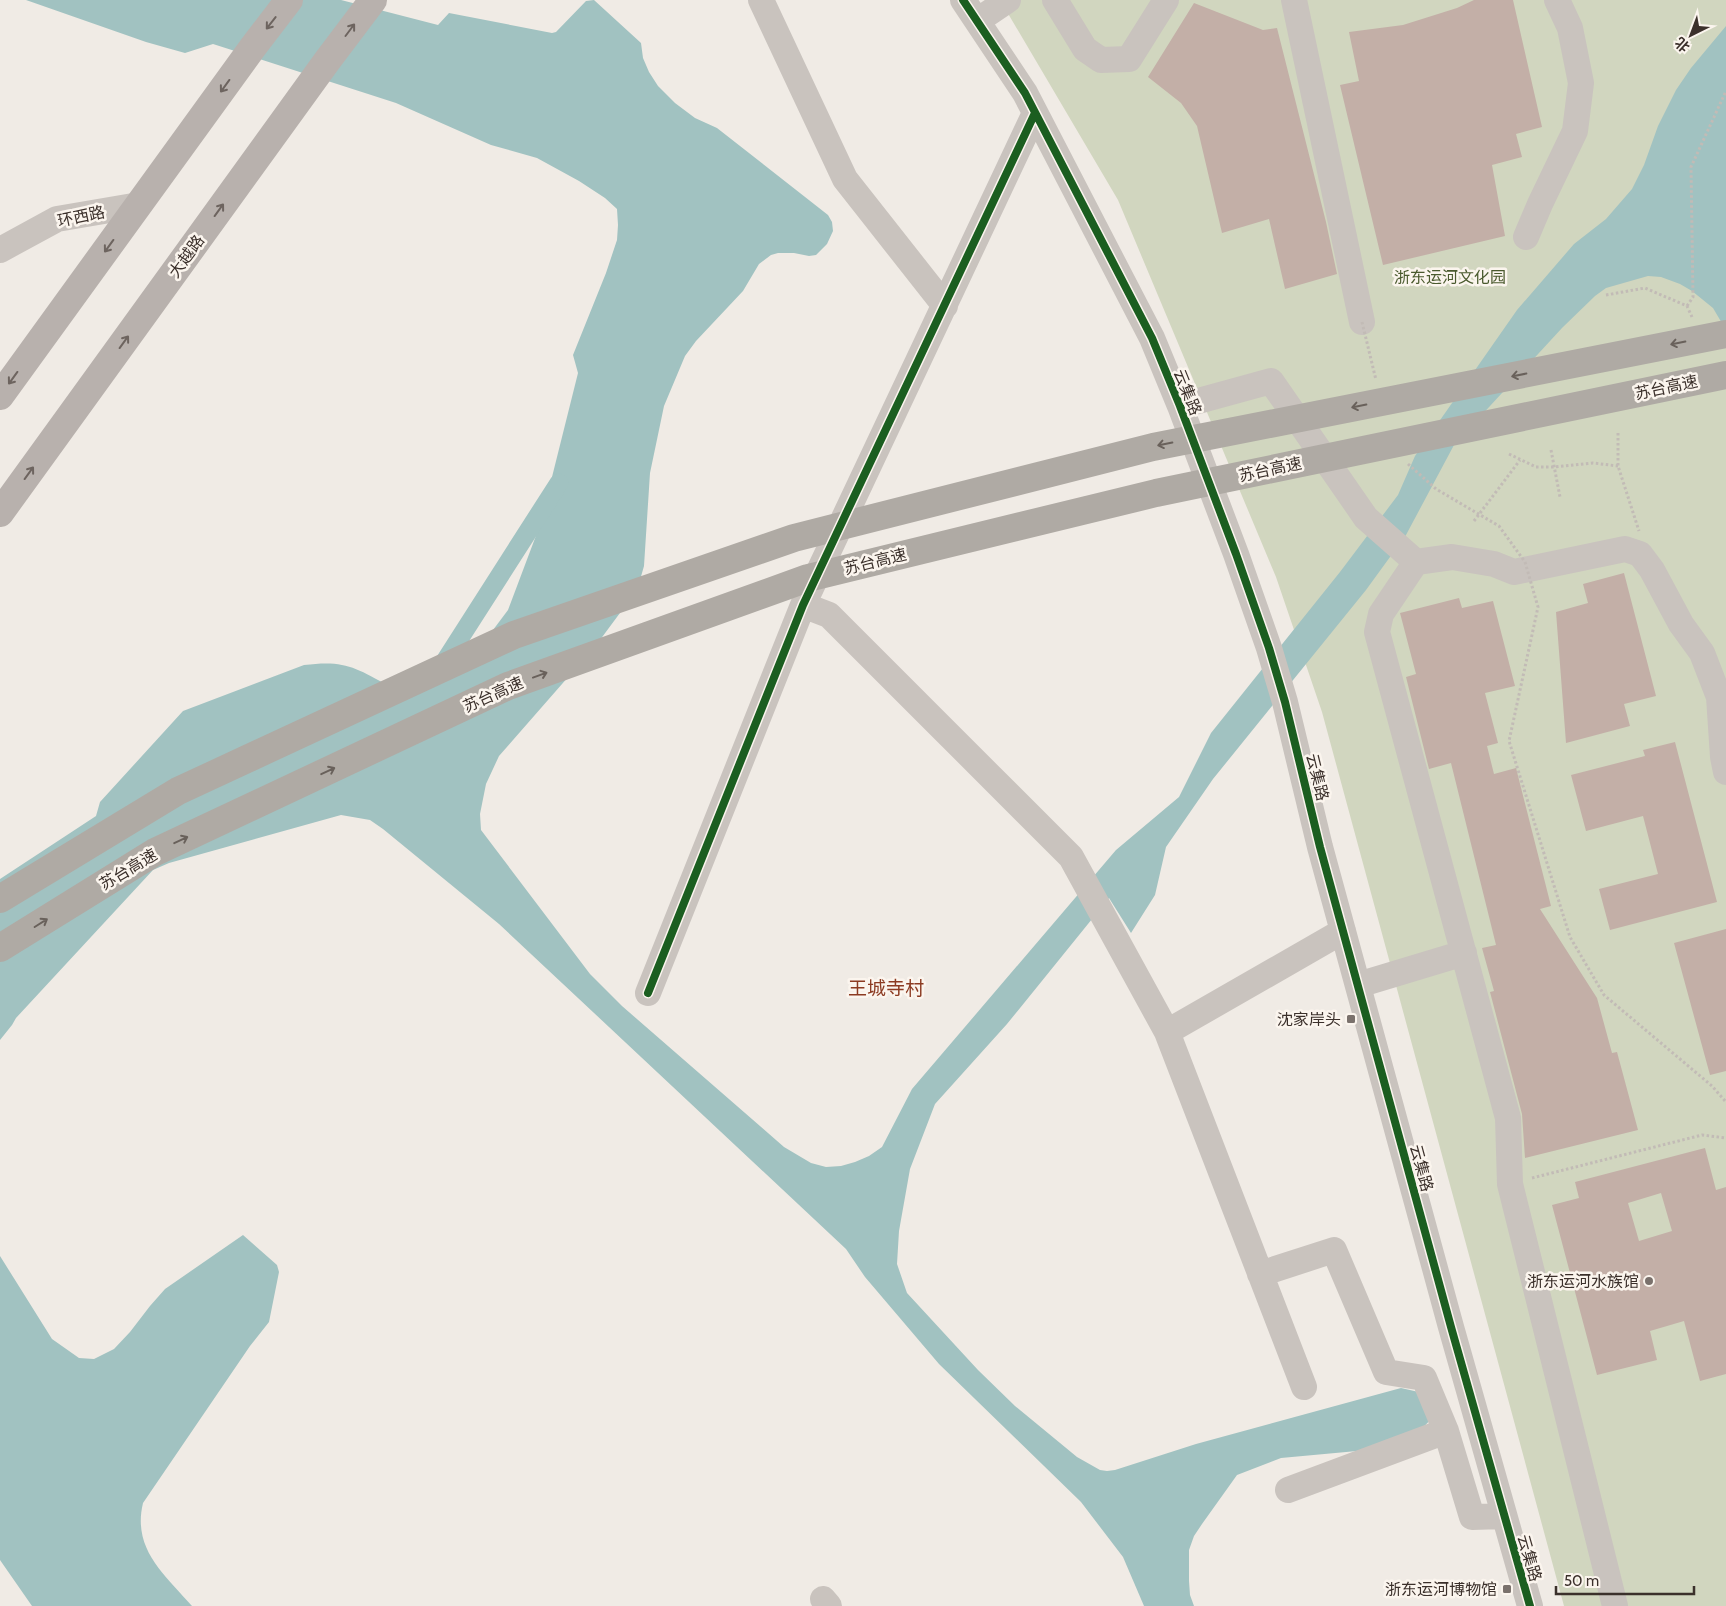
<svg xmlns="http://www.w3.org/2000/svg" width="1726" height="1606" viewBox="0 0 1726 1606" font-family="Cabin,'Noto Sans SC',sans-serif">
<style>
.green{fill:#d1d6bf}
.water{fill:#a1c2c1}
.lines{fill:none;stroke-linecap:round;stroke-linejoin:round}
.canal{stroke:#a1c2c1;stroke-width:19}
.building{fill:#c3afa7;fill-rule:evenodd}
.path{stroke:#c2bbb6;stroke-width:3;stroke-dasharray:2.5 2.5;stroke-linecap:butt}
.minor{stroke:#c9c3be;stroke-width:26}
.major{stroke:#b8b1ad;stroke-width:28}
.path-bridge{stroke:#c2bbb6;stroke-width:3;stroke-dasharray:2.5 2.5;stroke-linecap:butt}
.highway-bridge{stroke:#afaaa4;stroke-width:28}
.cycleway-casing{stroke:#fbf5ee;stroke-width:11}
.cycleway{stroke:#1b5e20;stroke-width:8}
.oneway{stroke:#6d645f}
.oneway2{stroke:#69615b}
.poi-dot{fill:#7a716c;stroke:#fbf5ee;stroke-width:2}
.labels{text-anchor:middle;stroke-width:5;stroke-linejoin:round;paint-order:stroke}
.street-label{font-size:16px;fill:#3b302b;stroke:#fbf5ee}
.park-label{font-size:16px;fill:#4a5a2e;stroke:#fbf5ee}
.poi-label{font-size:16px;fill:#3b302b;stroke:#fbf5ee;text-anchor:end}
.quarter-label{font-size:19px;fill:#8c3b22;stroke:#fbf5ee}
</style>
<rect width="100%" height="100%" fill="#f0ebe5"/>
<path class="green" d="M 1000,0 L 1726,0 L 1726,1606 L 1564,1606 L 1322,712 L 1276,577 L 1118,200 Z"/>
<path class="water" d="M 26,0 L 341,0 L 438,25 L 449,13 L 552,33 L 556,32 L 586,1 L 594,0 L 641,43 L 643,58 L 649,72 L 658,86 L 675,103 L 695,118 L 717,128 L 828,215 L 832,222 L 833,231 L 827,244 L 816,255 L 809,256 L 794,253 L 778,253 L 771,255 L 759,264 L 743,291 L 696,341 L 685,356 L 664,406 L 650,473 L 644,566 L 640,580 L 634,594 L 597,644 L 499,756 L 486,784 L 480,814 L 481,830 L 590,974 L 622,1006 L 784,1147 L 811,1163 L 826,1167 L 841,1166 L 855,1162 L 869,1156 L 882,1147 L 912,1089 L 1116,850 L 1179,797 L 1211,733 L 1340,572 L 1398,495 L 1415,456 L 1517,310 L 1574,244 L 1606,219 L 1632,189 L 1644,165 L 1658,126 L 1676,90 L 1691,68 L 1726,26 L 1726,330 L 1713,308 L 1692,291 L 1680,284 L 1661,277 L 1648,276 L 1606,288 L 1595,296 L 1562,328 L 1454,445 L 1406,535 L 1366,590 L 1213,779 L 1166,847 L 1155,895 L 1131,933 L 1109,898 L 1007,1024 L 935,1104 L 910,1169 L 899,1231 L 897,1264 L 907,1293 L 978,1370 L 1015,1406 L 1077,1457 L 1100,1470 L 1107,1471 L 1115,1470 L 1196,1444 L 1401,1388 L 1423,1393 L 1432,1418 L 1419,1432 L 1357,1451 L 1281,1458 L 1237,1475 L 1202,1524 L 1194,1536 L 1189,1550 L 1189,1581 L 1190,1595 L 1194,1606 L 1144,1606 L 1123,1557 L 1081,1502 L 939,1364 L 865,1277 L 846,1249 L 499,924 L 383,829 L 370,820 L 341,815 L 169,863 L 153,870 L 16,1018 L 12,1025 L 0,1040 L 0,879 L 96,816 L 100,802 L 183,711 L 304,665 C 344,660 355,667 389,686 L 481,646 L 508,610 L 540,525 L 578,373 L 573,355 L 606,273 L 617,240 L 618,225 L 617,209 L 605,198 L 579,181 L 537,158 L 491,145 L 396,103 L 213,44 L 185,53 L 146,42 Z
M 243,1235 L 277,1265 L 279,1272 L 269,1322 L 250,1346 L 143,1503 C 132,1549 164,1574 192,1606 L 32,1606 L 0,1560 L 0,1256 L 52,1339 L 79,1358 L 94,1359 L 114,1349 L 130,1332 L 150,1306 L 165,1289 Z"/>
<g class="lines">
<path class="canal" d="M 440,669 L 559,483"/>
</g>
<path class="building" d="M 1474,0 L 1513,0 L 1542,127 L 1516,134 L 1522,157 L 1492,165 L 1505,236 L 1383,265 L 1340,85 L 1359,81 L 1349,32 L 1403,25 L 1457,8 Z
M 1194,3 L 1263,30 L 1277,28 L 1326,222 L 1337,274 L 1285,289 L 1269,219 L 1222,233 L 1197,126 L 1181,103 L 1148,77 Z
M 1624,573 L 1656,696 L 1624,704 L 1630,726 L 1566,743 L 1556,612 L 1588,603 L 1583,584 Z
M 1459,598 L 1462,608 L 1493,601 L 1515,686 L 1485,693 L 1498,743 L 1487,746 L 1494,774 L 1516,768 L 1551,906 L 1540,909 L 1597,998 L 1612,1053 L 1617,1052 L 1638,1130 L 1525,1158 L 1522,1114 L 1490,992 L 1494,991 L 1482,948 L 1496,945 L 1451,763 L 1429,769 L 1406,677 L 1416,674 L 1400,613 Z
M 1675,742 L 1717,902 L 1610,930 L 1599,889 L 1658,874 L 1643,816 L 1586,831 L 1571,775 L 1645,756 L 1643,750 Z
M 1726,929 L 1726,1071 L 1710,1075 L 1674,943 Z
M 1705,1148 L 1716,1190 L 1726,1187 L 1726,1374 L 1700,1381 L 1684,1321 L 1650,1331 L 1657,1360 L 1597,1375 L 1552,1205 L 1579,1198 L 1575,1182 ZM 1661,1193 L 1672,1231 L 1639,1241 L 1628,1203 Z"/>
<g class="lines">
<path class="path" d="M 1606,295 L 1645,288 L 1687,306 L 1692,317
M 1687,306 L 1693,297 L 1691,167 L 1726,91
M 1618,433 L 1618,466 L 1639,531
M 1551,450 L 1560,497
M 1509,454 L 1536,467 L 1553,467 L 1593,463 L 1618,466
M 1474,521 L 1520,460
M 1532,1178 L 1702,1135 L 1726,1138"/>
<path class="minor" d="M 761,0 L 845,179 L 945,306
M 963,0 L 1025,93 L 1152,338 L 1180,406 L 1236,554 L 1269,648 L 1285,702 L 1320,847 L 1451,1327 L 1530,1606
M 1055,0 L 1085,49 L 1101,60 L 1129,59 L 1166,0
M 1294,0 L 1362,322
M 977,21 L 1008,0
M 1526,237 L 1540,204 L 1575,131 L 1581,83 L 1570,28 L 1557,0
M 0,250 L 57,219 L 139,205
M 1180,406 L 1271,381 L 1366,518 L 1416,562
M 803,605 L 829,615 L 1071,857 L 1167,1032 L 1304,1387
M 1358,985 L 1464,953
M 648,993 L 803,605 L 1035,113
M 1167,1032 L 1343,931
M 1260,1274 L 1334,1250 L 1386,1372 L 1424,1378 L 1446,1431 L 1472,1517 L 1504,1516
M 1288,1490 L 1446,1431
M 823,1599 L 829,1606
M 1615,1606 L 1510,1184 L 1508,1118 L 1377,632 L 1381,614 L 1416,562 L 1452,557 L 1494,564 L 1514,572 L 1625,549 L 1640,554 L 1652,570 L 1681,624 L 1702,653 L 1719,697 L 1723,757 L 1726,772"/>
<path class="major" d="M 0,396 L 253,47 L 289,0
M 0,513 L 327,61 L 373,0"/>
<path class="path-bridge" d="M 1362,322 L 1376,380
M 1408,464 L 1436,489 L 1499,526 L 1525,562 L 1538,607 L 1509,741 L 1570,937 L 1604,995 L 1712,1086 L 1726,1102"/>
<path class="highway-bridge" d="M 0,899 L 178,791 L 514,635 L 794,538 L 1153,447 L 1726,334
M 0,948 L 155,852 L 508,686 L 808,578 L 1156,493 L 1726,375"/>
<defs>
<path id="cycleway" d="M 963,0 L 1025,93 L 1152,338 L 1180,406 L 1236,554 L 1269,648 L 1285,702 L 1320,847 L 1451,1327 L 1530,1606
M 648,993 L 803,605 L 1035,113"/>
</defs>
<use href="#cycleway" class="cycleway-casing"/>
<use href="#cycleway" class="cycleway"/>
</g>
<defs><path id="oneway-shaft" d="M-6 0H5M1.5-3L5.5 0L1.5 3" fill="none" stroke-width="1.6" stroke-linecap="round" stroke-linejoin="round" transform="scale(1.25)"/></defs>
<g class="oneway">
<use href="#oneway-shaft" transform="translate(271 23) rotate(128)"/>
<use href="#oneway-shaft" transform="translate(350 30) rotate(-53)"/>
<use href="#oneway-shaft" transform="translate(225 86) rotate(126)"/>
<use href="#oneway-shaft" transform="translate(219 210) rotate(-54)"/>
<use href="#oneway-shaft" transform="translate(109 246) rotate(126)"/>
<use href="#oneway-shaft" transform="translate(124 342) rotate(-54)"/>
<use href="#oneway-shaft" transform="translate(13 378) rotate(126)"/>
<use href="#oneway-shaft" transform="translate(29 473) rotate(-54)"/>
</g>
<g class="oneway2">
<use href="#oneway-shaft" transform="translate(1678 343) rotate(169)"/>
<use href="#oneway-shaft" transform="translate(1519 375) rotate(169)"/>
<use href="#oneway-shaft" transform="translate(1359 406) rotate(169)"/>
<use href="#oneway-shaft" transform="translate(1165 444) rotate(169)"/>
<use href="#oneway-shaft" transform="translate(540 675) rotate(-20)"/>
<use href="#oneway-shaft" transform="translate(328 771) rotate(-25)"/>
<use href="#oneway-shaft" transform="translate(181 840) rotate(-25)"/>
<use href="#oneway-shaft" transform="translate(41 923) rotate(-32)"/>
</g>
<g class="poi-dot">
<rect x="1346" y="1014" width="10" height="10" rx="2.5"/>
<circle cx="1649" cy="1281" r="5"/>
<rect x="1502" y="1584" width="10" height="10" rx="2.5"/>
</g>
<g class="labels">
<g class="street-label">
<text transform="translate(81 216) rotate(-12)" y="6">环西路</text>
<text transform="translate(186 256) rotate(-54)" y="6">大越路</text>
<text transform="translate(1666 387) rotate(-12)" y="6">苏台高速</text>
<text transform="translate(1188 392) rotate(68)" y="6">云集路</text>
<text transform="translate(1270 469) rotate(-12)" y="6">苏台高速</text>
<text transform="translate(875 561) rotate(-14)" y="6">苏台高速</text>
<text transform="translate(493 694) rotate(-24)" y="6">苏台高速</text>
<text transform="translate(1318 777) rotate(76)" y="6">云集路</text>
<text transform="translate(128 869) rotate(-31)" y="6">苏台高速</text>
<text transform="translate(1422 1168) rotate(75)" y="6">云集路</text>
<text transform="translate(1530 1558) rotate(74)" y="6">云集路</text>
</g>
<g class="park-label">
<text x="1450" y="283">浙东运河文化园</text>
</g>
<g class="poi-label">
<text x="1341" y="1025">沈家岸头</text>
<text x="1639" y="1287">浙东运河水族馆</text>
<text x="1497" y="1595">浙东运河博物馆</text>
</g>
<g class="quarter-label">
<text x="886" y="995">王城寺村</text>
</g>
</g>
<g transform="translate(1691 35) rotate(222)" stroke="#fbf5ee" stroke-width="4" paint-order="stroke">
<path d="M0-4L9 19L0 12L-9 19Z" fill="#3b302b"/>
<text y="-8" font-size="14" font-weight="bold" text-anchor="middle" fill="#3b302b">北</text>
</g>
<path d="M1556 1586v8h138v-8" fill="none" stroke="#3b302b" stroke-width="2.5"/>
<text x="1564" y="1586" font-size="15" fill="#3b302b" stroke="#fbf5ee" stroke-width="4" paint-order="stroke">50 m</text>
</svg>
